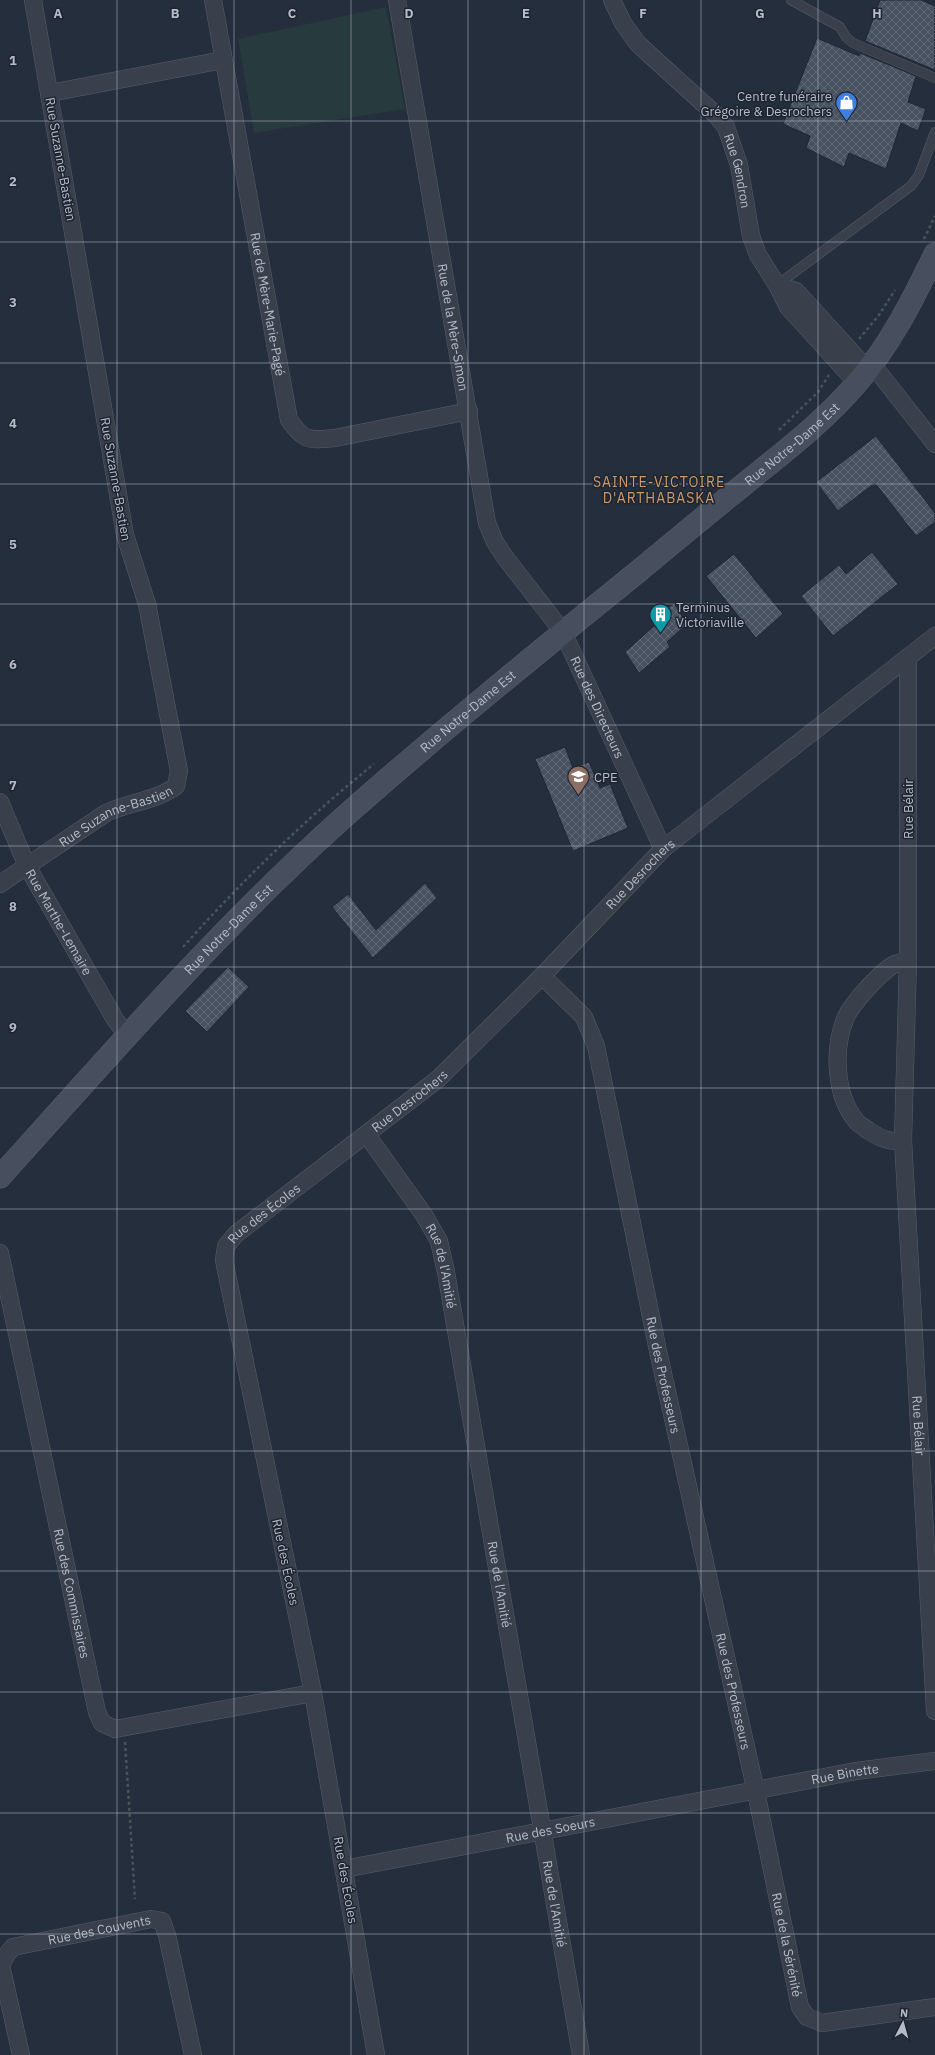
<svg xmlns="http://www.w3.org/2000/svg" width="935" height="2055" viewBox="0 0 935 2055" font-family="'IBM Plex Sans',sans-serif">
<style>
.green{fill:#273a3d}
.building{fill:url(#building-cross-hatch);stroke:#202733}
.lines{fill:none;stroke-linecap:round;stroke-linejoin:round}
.lane-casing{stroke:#575e6a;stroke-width:10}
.street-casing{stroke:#575e6a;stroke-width:18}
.secondary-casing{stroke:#575e6a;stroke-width:23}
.path{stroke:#45575a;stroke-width:2.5;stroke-dasharray:3 3;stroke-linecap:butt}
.lane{stroke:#39404c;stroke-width:9}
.street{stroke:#39404c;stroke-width:17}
.secondary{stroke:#474f5f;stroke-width:22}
.grid{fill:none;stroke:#b5bbc8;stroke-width:1;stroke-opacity:0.55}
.labels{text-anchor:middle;stroke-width:3;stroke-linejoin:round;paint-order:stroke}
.poi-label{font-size:13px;fill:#b5bbc8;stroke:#1e2531;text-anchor:start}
.street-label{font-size:13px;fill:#b5bbc8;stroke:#1e2531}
.neighbourhood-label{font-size:14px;letter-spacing:1px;fill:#ce9a69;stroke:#1e2531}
.grid-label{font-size:13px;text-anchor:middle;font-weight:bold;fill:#b5bbc8;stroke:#1e2531;stroke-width:3;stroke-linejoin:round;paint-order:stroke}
</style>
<defs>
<pattern id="building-cross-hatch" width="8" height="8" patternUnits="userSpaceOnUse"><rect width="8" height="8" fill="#475160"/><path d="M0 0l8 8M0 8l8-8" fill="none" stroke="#5f6875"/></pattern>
</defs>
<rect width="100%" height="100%" fill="#252e3c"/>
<path class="green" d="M 386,7 L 405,109 L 254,133 L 238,39 Z"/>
<path class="building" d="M 880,0 L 921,0 L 935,6 L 935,70 L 865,41 Z
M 817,38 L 859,56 L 860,53 L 916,76 L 908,102 L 926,109 L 918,131 L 901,123 L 886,169 L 849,153 L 844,167 L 806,148 L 810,136 L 783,124 Z
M 876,436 L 935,513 L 935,522 L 916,536 L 875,483 L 838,511 L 816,482 Z
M 872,552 L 898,584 L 833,636 L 801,596 L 839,565 L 846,574 Z
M 734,554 L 783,614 L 756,638 L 706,576 Z
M 674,603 L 687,624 L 667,642 L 670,647 L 639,673 L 625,652 L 654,626 L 651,622 Z
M 565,747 L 573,768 L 589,762 L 600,788 L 610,784 L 628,828 L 573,851 L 535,759 Z
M 425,883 L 437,898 L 373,958 L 332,907 L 348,894 L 376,930 Z
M 228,967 L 249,987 L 207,1032 L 185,1011 Z"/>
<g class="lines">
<defs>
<path id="lane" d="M 791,0 L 840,27 L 846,37 L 853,43 L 935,78
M 777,285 L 911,186 L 919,175 L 935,132"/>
<g id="street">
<path id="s1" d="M 213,0 L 289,420 C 305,442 308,440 335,438 L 469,411"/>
<path id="s2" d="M 397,0 L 487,523 L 495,542 L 504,556 L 563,632 L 663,849"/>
<path id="s3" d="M 612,0 L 623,23 L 638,44 L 715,114 L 726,127 L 739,165 L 751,236 L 758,255 L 777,285 L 788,307 L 857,383"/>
<path d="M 50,93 L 223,60"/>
<path d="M 777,285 L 796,291 L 868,370"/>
<path d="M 872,364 L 935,444"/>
<path id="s4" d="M 908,657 L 908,961 L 903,1140 L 935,1711"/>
<path id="s5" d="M 0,802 L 27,866 L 116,1021 L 128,1036"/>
<path id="s6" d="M 0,884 L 106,813 C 129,802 156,801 176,786 L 179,771 L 147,604 L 125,535 L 33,0"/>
<path id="s7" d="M 542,976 L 584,1017 L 596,1046 L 658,1351 L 756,1792 L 800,2007 L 807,2017 L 822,2023 L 935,2007"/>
<path id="s8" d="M 367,1135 L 424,1215 L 439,1241 L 446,1272 L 581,2055"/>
<path d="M 903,1140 C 890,1143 880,1138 869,1131 C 865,1128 860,1125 857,1122 C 834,1095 833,1047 846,1017 C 853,1002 880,973 893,965 C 897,963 903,962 908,961"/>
<path id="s9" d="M 0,1253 L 97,1712 L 102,1723 L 115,1729 L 313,1693"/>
<path id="s10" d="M 344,1869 L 856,1771 L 935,1761"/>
<path id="s11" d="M 21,2055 L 1,1965 L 7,1954 L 13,1947 L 151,1919 L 162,1921 L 167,1935 L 193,2055"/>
<path id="s12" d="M 376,2055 L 313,1693 L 224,1260 L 226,1246 L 236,1234 L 438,1079 L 542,976 L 663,849 L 935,636"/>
</g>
<g id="secondary">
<path id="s13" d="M 0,1177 C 111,1054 220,928 344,817 C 440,732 540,651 640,570 C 677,539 715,508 753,477 C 789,448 826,419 856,384 C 890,346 913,299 935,254"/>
</g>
</defs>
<use href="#lane" class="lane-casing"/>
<use href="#street" class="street-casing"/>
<use href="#secondary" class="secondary-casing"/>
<path class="path" d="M 924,239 L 935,216
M 859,339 L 879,315 L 895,290
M 779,430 L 818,392 L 829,375
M 183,947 C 242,881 305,819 374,764
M 125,1742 L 135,1899"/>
<use href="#lane" class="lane"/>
<use href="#street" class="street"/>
<use href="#secondary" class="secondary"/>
</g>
<path class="grid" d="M 117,0 L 117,2055M 234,0 L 234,2055M 351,0 L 351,2055M 468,0 L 468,2055M 584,0 L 584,2055M 701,0 L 701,2055M 818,0 L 818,2055M 0,121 L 935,121M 0,242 L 935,242M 0,363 L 935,363M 0,484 L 935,484M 0,604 L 935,604M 0,725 L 935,725M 0,846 L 935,846M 0,967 L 935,967M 0,1088 L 935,1088M 0,1209 L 935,1209M 0,1330 L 935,1330M 0,1451 L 935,1451M 0,1571 L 935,1571M 0,1692 L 935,1692M 0,1813 L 935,1813M 0,1934 L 935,1934"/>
<defs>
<symbol id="shop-pin" viewBox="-11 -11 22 30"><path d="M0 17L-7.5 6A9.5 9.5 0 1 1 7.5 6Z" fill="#3f7fe0" stroke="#1e2531"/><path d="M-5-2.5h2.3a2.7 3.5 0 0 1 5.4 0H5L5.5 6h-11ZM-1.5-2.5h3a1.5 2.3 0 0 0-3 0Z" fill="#fff"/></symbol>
<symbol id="building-pin" viewBox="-11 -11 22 30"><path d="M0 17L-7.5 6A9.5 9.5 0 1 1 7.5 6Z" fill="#0f9aa8" stroke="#1e2531"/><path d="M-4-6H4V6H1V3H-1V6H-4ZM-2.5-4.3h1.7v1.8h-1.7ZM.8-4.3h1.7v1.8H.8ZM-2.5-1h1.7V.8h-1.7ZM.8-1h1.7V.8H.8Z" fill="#fff"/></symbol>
<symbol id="school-pin" viewBox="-11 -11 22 30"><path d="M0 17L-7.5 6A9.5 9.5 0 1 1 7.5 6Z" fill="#8d6e63" stroke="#1e2531"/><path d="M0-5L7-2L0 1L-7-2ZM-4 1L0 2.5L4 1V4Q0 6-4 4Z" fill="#fff"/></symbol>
</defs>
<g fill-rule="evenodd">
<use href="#shop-pin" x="834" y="90" width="25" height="34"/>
<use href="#building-pin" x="648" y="602" width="25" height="34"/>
<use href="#school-pin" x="566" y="764" width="25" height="34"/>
</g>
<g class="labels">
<g class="poi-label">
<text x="832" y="101" text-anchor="end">Centre funéraire<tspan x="832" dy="15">Grégoire &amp; Desrochers</tspan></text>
<text x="676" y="612">Terminus<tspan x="676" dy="15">Victoriaville</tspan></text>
<text x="594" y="782">CPE</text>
</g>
<g class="street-label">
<text transform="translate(61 159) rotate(80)" y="5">Rue Suzanne-Bastien</text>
<text dy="5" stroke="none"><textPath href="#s3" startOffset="218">Rue Gendron</textPath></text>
<text dy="5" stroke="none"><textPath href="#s1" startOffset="309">Rue de Mère-Marie-Pagé</textPath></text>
<text dy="5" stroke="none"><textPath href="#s2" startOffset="332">Rue de la Mère-Simon</textPath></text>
<text dy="5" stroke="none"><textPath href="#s13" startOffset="1081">Rue Notre-Dame Est</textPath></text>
<text transform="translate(116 479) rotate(80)" y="5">Rue Suzanne-Bastien</text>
<text dy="5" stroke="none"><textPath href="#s2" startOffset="747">Rue des Directeurs</textPath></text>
<text dy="5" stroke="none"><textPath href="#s13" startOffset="661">Rue Notre-Dame Est</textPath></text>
<text transform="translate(908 809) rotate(-90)" y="5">Rue Bélair</text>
<text dy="5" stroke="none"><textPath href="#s6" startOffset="135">Rue Suzanne-Bastien</textPath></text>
<text dy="5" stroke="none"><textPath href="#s12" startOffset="1382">Rue Desrochers</textPath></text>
<text dy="5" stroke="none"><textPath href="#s5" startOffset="134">Rue Marthe-Lemaire</textPath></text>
<text dy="5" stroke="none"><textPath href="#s13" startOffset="337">Rue Notre-Dame Est</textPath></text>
<text dy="5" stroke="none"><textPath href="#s12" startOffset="1058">Rue Desrochers</textPath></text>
<text dy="5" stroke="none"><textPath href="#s12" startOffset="874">Rue des Écoles</textPath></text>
<text dy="5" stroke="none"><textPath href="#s8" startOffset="153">Rue de l'Amitié</textPath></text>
<text dy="5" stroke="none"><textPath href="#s7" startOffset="426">Rue des Professeurs</textPath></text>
<text dy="5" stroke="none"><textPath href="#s4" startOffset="769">Rue Bélair</textPath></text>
<text transform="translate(286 1562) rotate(78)" y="5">Rue des Écoles</text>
<text dy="5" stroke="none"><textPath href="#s8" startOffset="477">Rue de l'Amitié</textPath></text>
<text dy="5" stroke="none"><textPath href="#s9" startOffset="348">Rue des Commissaires</textPath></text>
<text dy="5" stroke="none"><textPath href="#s7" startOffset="750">Rue des Professeurs</textPath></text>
<text dy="5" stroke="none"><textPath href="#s10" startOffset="510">Rue Binette</textPath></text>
<text dy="5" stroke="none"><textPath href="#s10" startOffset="210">Rue des Soeurs</textPath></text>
<text transform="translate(346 1880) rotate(80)" y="5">Rue des Écoles</text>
<text dy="5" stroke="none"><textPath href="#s8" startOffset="801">Rue de l'Amitié</textPath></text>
<text dy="5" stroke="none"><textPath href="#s11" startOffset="202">Rue des Couvents</textPath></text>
<text dy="5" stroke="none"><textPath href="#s7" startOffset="1009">Rue de la Sérénité</textPath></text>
</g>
<g class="neighbourhood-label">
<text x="659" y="487">SAINTE-VICTOIRE<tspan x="659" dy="16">D'ARTHABASKA</tspan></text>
</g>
</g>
<g class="grid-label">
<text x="58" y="18">A</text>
<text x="175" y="18">B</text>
<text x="292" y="18">C</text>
<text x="409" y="18">D</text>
<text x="526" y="18">E</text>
<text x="643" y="18">F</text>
<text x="760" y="18">G</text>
<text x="877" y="18">H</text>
<text x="13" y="65">1</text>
<text x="13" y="186">2</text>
<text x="13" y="307">3</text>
<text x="13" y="428">4</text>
<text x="13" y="549">5</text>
<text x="13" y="669">6</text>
<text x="13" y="790">7</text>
<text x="13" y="911">8</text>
<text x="13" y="1032">9</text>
</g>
<g transform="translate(903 2023) rotate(6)" stroke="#1e2531" stroke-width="3" paint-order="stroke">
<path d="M0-3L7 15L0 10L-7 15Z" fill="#b5bbc8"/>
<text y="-6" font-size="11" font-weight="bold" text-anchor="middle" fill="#b5bbc8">N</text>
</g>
</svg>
